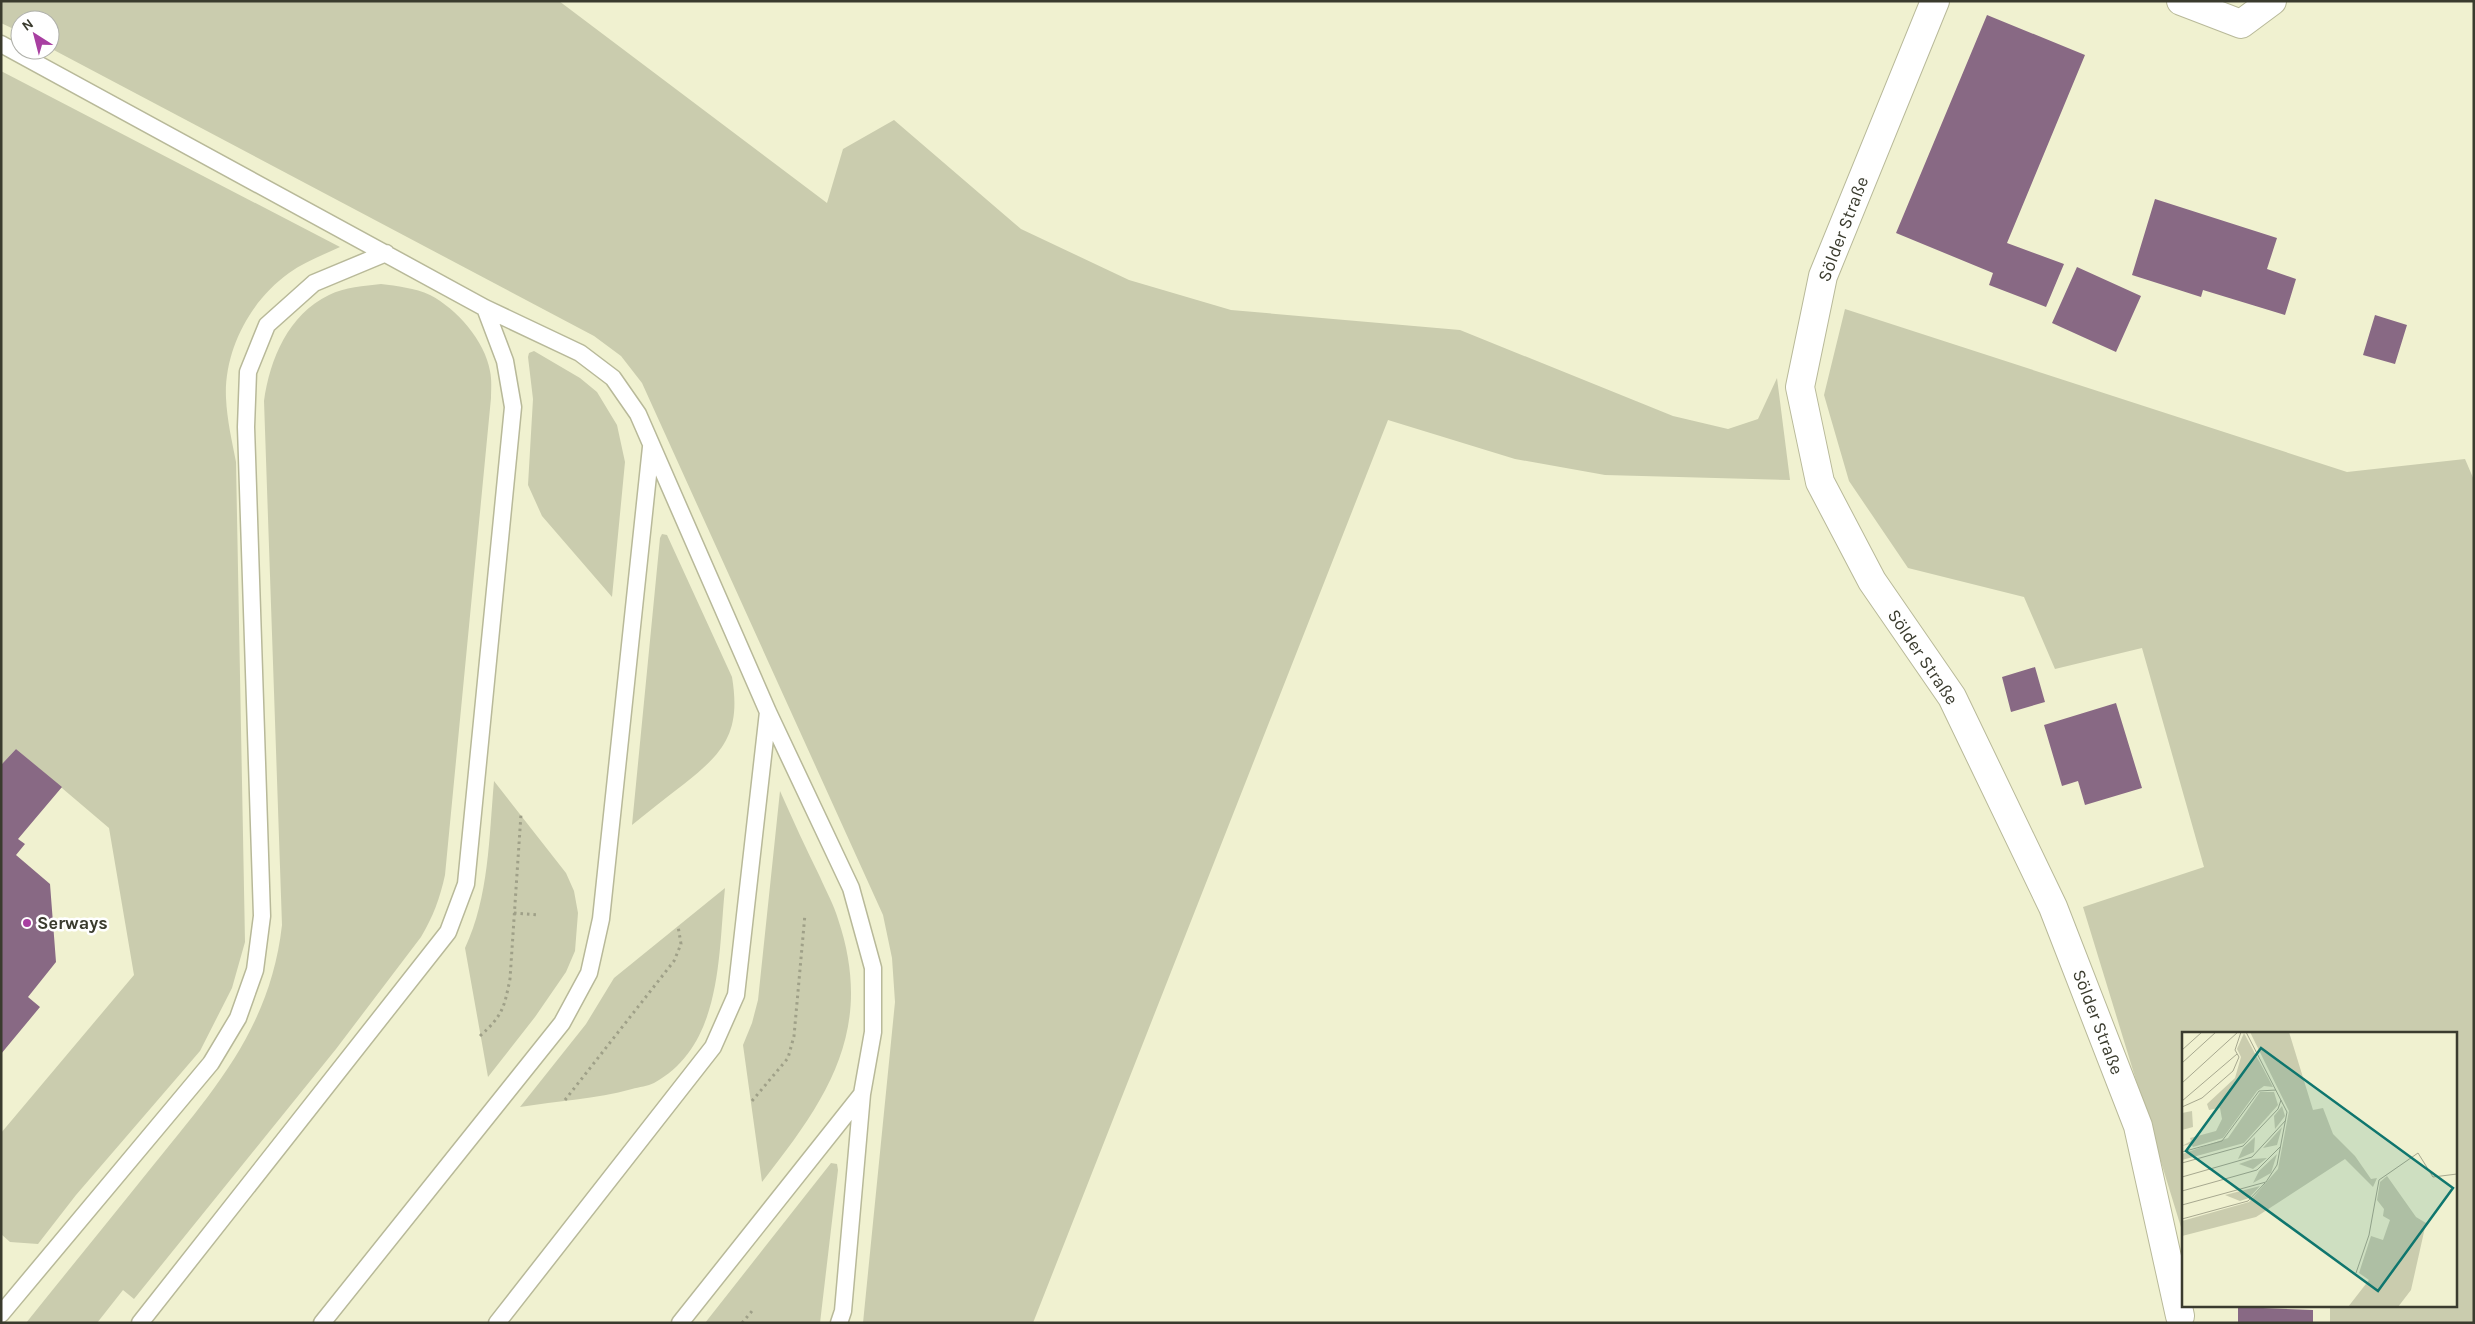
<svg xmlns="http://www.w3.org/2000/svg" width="2475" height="1324" viewBox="0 0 2475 1324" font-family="Karla,sans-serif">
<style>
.green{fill:#caccae}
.building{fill:#886984}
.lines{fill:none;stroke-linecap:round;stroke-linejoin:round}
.service-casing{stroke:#b8b999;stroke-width:19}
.minor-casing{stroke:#b8b999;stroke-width:30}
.path{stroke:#9fa088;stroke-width:3;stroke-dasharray:2.5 4;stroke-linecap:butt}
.service{stroke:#fff;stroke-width:16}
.minor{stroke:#fff;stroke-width:28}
.poi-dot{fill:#a83fa1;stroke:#fff;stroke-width:2}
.labels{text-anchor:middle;stroke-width:5;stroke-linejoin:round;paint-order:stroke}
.street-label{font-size:18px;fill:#3a3b2e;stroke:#fff}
.poi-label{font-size:18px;font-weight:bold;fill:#3a3b2e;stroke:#fff;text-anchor:start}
.inset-road{fill:none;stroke:#a7a88f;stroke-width:1}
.view{fill:#0f766e;fill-opacity:0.15;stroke:#0f766e;stroke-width:2.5}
.inset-edge{fill:none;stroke:#3a3b2e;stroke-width:2.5}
</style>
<rect width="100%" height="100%" fill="#f0f1d0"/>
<path class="green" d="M 1,1 L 559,1 L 827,203 L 843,149 L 894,120 L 1021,229 L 1129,280 L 1231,310 L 1460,330 L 1673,416 L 1728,429 L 1758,419 L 1777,378 L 1790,480 L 1605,475 L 1515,459 L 1388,420 L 1033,1323 L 863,1323 L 895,1002 L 892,958 L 883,915 L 642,383 L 621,356 L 594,336 L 50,48 L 50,20 L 20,20 L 20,32 L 1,23 Z
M 1,71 L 340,247 C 323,255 304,262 289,273 C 250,301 224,350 226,398 C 227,420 232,441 236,462 L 245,942 L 232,988 L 200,1051 L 76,1195 L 38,1244 L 10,1242 L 1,1234 L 1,1133 L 134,975 L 109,828 L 16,749 L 1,765 Z
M 381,284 C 397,286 415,288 430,295 C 457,309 485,341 490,371 C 492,380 491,390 491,398 L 445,875 C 440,898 433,917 421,937 L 336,1049 L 134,1299 L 123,1290 L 97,1323 L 26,1323 C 66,1273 107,1223 147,1173 C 211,1093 270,1031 282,925 L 264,401 C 270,359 288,315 329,295 C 345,287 364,286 381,284 Z
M 1845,309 L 2347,472 L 2465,459 L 2474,480 L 2474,1323 L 2330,1323 L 2330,1305 L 2456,1305 L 2456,1033 L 2184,1033 L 2184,1237 L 2083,907 L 2204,867 L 2142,648 L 2055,669 L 2024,597 L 1908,568 L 1849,481 L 1824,395 Z
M 534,351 L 580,378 L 597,392 L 617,425 L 625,462 L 612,597 L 542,516 L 528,485 L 533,399 L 528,357 L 529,353 Z
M 662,534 L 667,535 L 732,677 C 741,731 725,752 684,784 C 666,798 649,811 632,825 L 660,538 Z
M 494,781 L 566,873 L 574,891 L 578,913 L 575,951 L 566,972 L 535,1017 L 488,1077 L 465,948 C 489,897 489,837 494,781 Z
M 780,791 C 793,820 806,849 820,877 C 826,891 834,905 838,919 C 875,1029 828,1098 762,1182 L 743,1045 L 752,1023 L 758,1000 Z
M 725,888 C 718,955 723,1045 654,1083 C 648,1086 639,1087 632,1089 C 596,1099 557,1101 520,1107 L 586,1024 L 614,978 Z
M 831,1163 L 837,1164 L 838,1170 L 820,1323 L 705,1323 Z"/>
<path class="building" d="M 1987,15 L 2085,55 L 2007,243 L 2064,264 L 2046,307 L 1989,285 L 1993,273 L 1896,233 Z
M 2155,199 L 2277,238 L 2267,269 L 2296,279 L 2285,315 L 2203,290 L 2201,297 L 2132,275 Z
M 2077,267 L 2141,296 L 2116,352 L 2052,323 Z
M 2375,315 L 2407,325 L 2395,364 L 2363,355 Z
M 2035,667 L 2045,702 L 2011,712 L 2002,677 Z
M 2116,703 L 2142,788 L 2085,805 L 2078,781 L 2062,786 L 2044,725 Z
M 16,749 L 62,787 L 18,839 L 25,844 L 16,855 L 50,884 L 56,962 L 28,997 L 40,1007 L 1,1054 L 1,765 Z
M 2238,1307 L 2313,1310 L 2313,1323 L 2238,1323 Z"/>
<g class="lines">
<defs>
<path id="service" d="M 1,44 L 485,308 L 580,353 L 613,378 L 638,414 L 768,712 L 851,888 L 873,968 L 873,1032 L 862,1094 L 680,1323
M 1,1314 L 211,1063 L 238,1018 L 255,970 L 262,916 L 246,427 L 248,372 L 267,325 L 314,283 L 386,253
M 140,1323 L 448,932 L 466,884 L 513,407 L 505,361 L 485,308
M 322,1323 L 562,1023 L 589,973 L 601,919 L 651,447
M 497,1323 L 713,1047 L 736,995 L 768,712
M 839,1323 L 843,1311 L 862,1094"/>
<path id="minor" d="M 1935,1 L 1823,276 L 1800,387 L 1820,482 L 1872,581 L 1952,697 L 2053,907 L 2138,1126 L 2180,1316
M 2181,1 L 2241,24 L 2272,1"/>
</defs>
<use href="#service" class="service-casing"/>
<use href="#minor" class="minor-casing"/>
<path class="path" d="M 514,913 L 538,915
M 480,1036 C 503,1015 504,1008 510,979 L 521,814
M 565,1100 L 674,961 L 681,944 L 678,926
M 752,1101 L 788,1058 L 794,1036 L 805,914
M 742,1323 L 752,1311"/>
<use href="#service" class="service"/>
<use href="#minor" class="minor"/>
</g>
<circle class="poi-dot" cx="27" cy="923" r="5"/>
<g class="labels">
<g class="street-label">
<text transform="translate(1843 229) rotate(-69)" y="6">Sölder Straße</text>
<text transform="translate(1923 657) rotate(56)" y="6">Sölder Straße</text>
<text transform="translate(2098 1022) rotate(69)" y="6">Sölder Straße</text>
</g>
<g class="poi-label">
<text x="37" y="929">Serways</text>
</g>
</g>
<g transform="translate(2182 1032)">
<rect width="275" height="275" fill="#f0f1d0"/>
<path d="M 68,0 L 107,0 L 131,78 L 141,76 L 151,102 L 173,124 L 189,147 L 195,146 L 191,155 L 163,127 L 74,185 L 0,204 L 0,189 L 67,170 L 96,137 L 107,79 ZM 62,1 L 91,55 L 82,54 L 75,59 L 41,106 L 11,115 L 9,112 L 0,114 L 9,109 L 8,106 L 34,99 L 40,87 L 38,76 L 27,78 L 25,72 L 53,46 L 59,25 L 55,17 ZM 78,60 L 92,60 L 96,73 L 62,111 L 0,128 L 0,122 L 46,106 ZM 100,74 L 103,84 L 93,97 L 92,84 ZM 10,79 L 11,95 L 0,98 L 0,81 ZM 100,95 L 95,113 L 81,116 ZM 73,105 L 72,120 L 56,127 L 61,116 ZM 95,122 L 89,141 L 71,151 L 77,139 ZM 85,126 L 71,137 L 57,132 L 71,127 ZM 205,144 L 234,185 L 244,191 L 229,258 L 216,275 L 166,275 L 187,248 L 177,241 L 189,204 L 201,208 L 208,188 L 201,184 L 202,177 L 195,168 L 198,150 ZM 78,154 L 67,166 L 58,169 L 43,163 Z" fill="#caccae"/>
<path class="inset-road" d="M 0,18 L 20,0M 0,31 L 34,0M 0,51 L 56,0M 0,69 L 55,22M 0,75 L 20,66 L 51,39 L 57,25 L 53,18 L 59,0M 0,120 L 40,109 L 77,59 L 94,58M 0,131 L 61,114 L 96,77 L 99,68M 0,145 L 70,125 L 104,88M 0,159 L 75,138 L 98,115M 0,173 L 84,150 L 95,133 L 105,80 L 64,0M 0,187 L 66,169 L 83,151M 174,241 L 187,203 L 197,148 L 236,121 L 251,145 L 275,142"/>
<path class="view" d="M 79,16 L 271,156 L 196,259 L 4,119 Z"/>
<rect width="275" height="275" class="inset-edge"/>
</g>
<rect width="2475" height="1324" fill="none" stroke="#3a3b2e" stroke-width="5"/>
<g transform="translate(35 35) rotate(324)"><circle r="24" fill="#ffffff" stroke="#b0b1ab"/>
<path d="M0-4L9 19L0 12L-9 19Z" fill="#a83fa1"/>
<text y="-8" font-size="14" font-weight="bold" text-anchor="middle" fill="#3a3b2e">N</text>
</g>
</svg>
